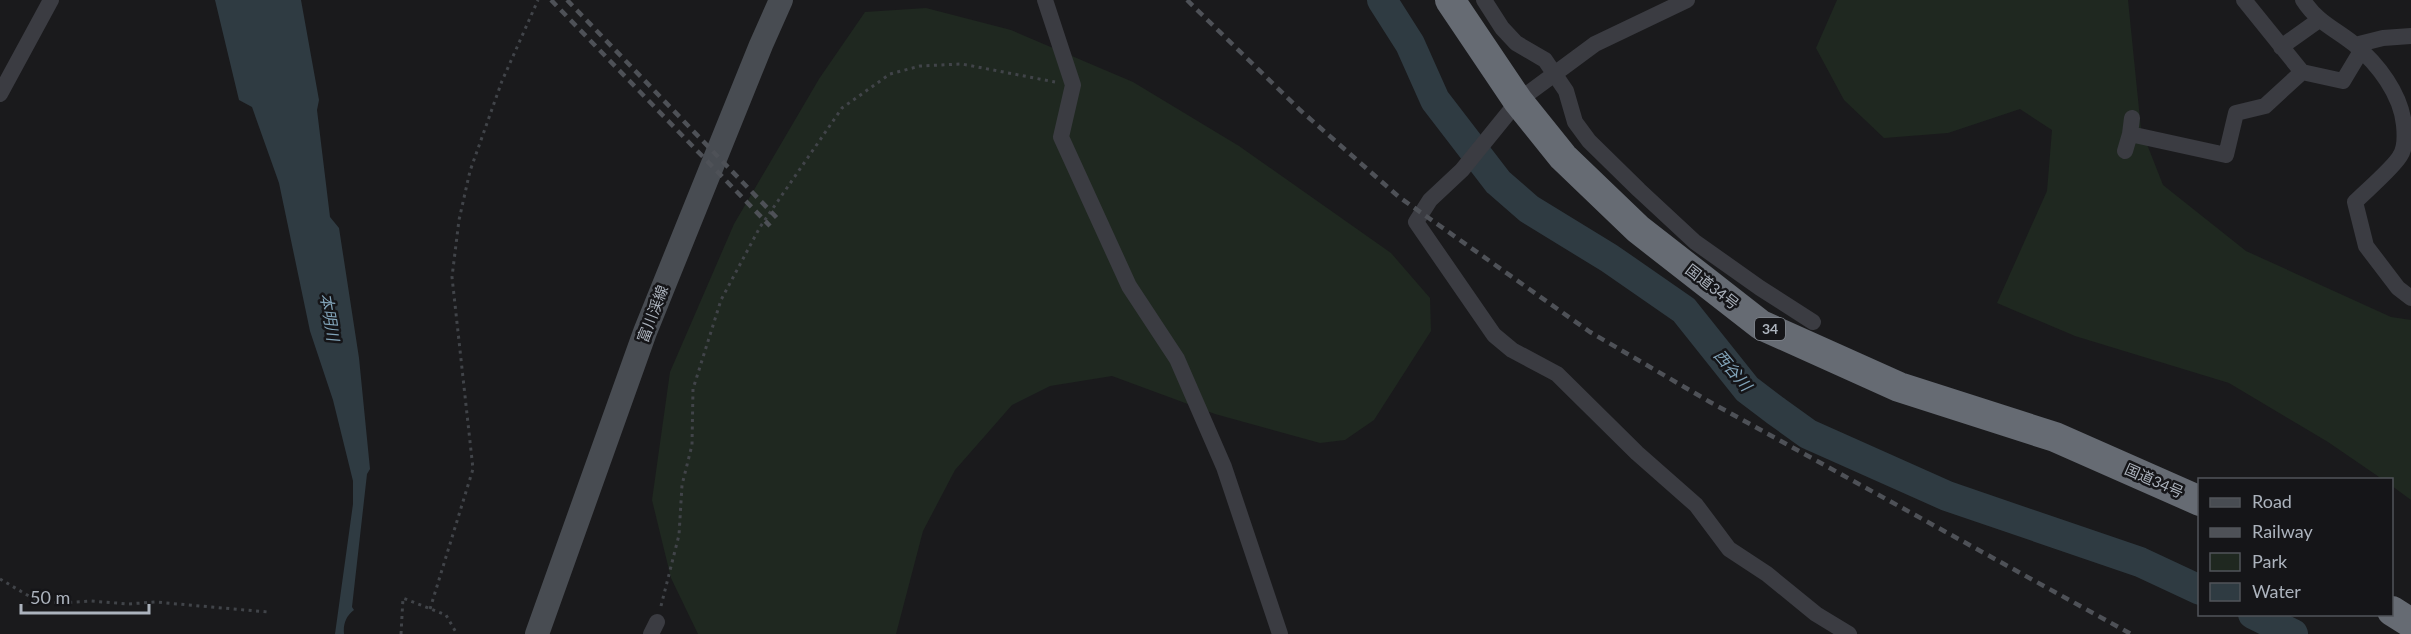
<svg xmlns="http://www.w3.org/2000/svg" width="2411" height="634" viewBox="0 0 2411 634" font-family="Lato,'Noto Sans JP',sans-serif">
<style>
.green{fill:#1f2820}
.water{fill:#2f3b42}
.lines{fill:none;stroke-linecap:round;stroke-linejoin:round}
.river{stroke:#2f3b42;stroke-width:30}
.path{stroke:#414449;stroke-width:3;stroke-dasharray:3 4.5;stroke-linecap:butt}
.street{stroke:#3b3c42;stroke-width:16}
.secondary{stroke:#484c52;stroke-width:24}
.highway{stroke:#666b73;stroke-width:30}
.rail{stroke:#4e5157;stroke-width:4.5;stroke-dasharray:8 6;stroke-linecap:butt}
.labels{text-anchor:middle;stroke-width:5;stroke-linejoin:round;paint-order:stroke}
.shield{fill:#151518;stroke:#7f848c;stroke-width:1.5}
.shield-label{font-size:14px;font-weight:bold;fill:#acb3bd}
.street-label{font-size:15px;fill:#acb3bd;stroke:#151518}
.water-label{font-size:16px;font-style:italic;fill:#82a4b9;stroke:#151518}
</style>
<rect width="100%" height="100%" fill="#1a1a1c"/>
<path class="green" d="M 1837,0 L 2128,0 L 2141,129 L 2163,185 L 2246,251 L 2391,317 L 2411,320 L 2411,500 L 2392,486 L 2392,480 L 2382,479 L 2328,442 L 2229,383 L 2075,336 L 1997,303 L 2047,191 L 2052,130 L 2020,109 L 1948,133 L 1884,138 L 1844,100 L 1816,48 Z
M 926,8 L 1011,30 L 1133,82 L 1239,146 L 1391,253 L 1430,298 L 1431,331 L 1374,420 L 1345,440 L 1320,443 L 1215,414 L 1112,376 L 1050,386 L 1012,405 L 955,470 L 923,531 L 896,634 L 698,634 L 671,578 L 652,500 L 670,372 L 734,224 L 819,79 L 865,12 Z"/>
<path class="water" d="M 215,0 L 301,0 L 319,100 L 317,110 L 330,217 L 339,228 L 359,358 L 370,469 L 367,474 L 352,607 L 354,610 C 346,616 343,624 344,634 L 335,634 L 353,504 L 353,481 L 333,400 L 310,331 L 279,183 L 252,107 L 239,100 Z"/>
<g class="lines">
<path class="river" d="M 1382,0 L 1410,44 L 1435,100 L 1498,182 L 1529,209 L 1609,258 L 1684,310 L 1747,389 L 1776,411 L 1808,434 L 1947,496 L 2140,562 L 2200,590
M 2253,614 L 2293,634"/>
<path class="path" d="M 0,579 L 34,599 L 59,603 L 91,601 L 128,604 L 155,602 L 268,612
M 661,606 L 679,535 L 682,485 L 692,445 L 693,389 L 721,300 L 760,227 L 842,108 L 890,74 L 920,66 L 962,64 L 1055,82
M 430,609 L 473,469 L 452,277 L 459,220 L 470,171 L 502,81 L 538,0
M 401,634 L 403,598 L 446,615 L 457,634"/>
<path class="street" d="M 1045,0 L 1073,85 L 1061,137 L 1129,286 L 1177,359 L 1224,467 L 1280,634
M 1484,0 L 1502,28 L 1516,43 L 1545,60 L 1566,91 L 1575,122 L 1589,141 L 1639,190 L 1695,242 L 1760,288 L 1813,322
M 1687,0 L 1595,44 L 1518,101 L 1462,170 L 1430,200 L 1416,222 L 1494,335 L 1512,350 L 1557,374 L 1637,453 L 1696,505 L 1729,549 L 1767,574 L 1816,614 L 1849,634
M 2244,0 L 2302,72
M 2303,0 C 2318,23 2334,28 2354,44 C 2378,64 2401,94 2404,125 C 2405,135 2406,147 2400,156 C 2394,167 2366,191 2355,202 L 2366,246 L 2398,288 L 2411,298
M 2355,45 L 2383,38 L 2411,36
M 2281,47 L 2319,20
M 0,94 L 51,0
M 2132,118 L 2130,134 L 2226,155 L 2236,113 L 2265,106 L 2302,72 L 2343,81 L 2361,51
M 2125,151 L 2130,134
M 651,634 L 657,622"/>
<path class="secondary" d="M 537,634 L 645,332 L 761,45 L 781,0"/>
<path class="highway" d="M 1450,0 L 1518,101 L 1563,157 L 1638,229 L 1761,325 L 1899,387 L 2055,437 L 2200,501
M 2392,611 L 2411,623"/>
<path class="rail" d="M 551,0 L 770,226
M 567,0 L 778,219
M 1187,0 L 1300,110 L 1399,197 L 1590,332 L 1710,402 L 2131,634"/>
</g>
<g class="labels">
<rect class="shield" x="1755" y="318" width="30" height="22" rx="4.5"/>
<g class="shield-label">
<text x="1770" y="334">34</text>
</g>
<g class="street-label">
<text transform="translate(1712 287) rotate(38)" y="5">国道34号</text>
<text transform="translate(653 314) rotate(-69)" y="5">富川渓線</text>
<text transform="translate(2154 481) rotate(24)" y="5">国道34号</text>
</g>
<g class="water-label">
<text transform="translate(330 317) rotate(81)" y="6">本明川</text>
<text transform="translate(1733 370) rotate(50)" y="6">西谷川</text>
</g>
</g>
<rect x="2198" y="478" width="195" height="138" fill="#151518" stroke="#51545a" stroke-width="1.5"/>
<rect x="2210" y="498" width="30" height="9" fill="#484c52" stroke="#51545a" stroke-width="1.5"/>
<text x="2252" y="508" font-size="18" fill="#acb3bd">Road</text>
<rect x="2210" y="528" width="30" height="9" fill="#4e5157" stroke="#51545a" stroke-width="1.5"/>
<text x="2252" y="538" font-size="18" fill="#acb3bd">Railway</text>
<rect x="2210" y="553" width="30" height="18" fill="#1f2820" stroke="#51545a" stroke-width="1.5"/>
<text x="2252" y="568" font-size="18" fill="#acb3bd">Park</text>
<rect x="2210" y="583" width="30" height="18" fill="#2f3b42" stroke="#51545a" stroke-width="1.5"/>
<text x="2252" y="598" font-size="18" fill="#acb3bd">Water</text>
<path d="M21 604v9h128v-9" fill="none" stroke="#acb3bd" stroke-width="3"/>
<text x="30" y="604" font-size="18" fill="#acb3bd" stroke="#151518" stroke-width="4.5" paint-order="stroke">50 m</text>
</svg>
